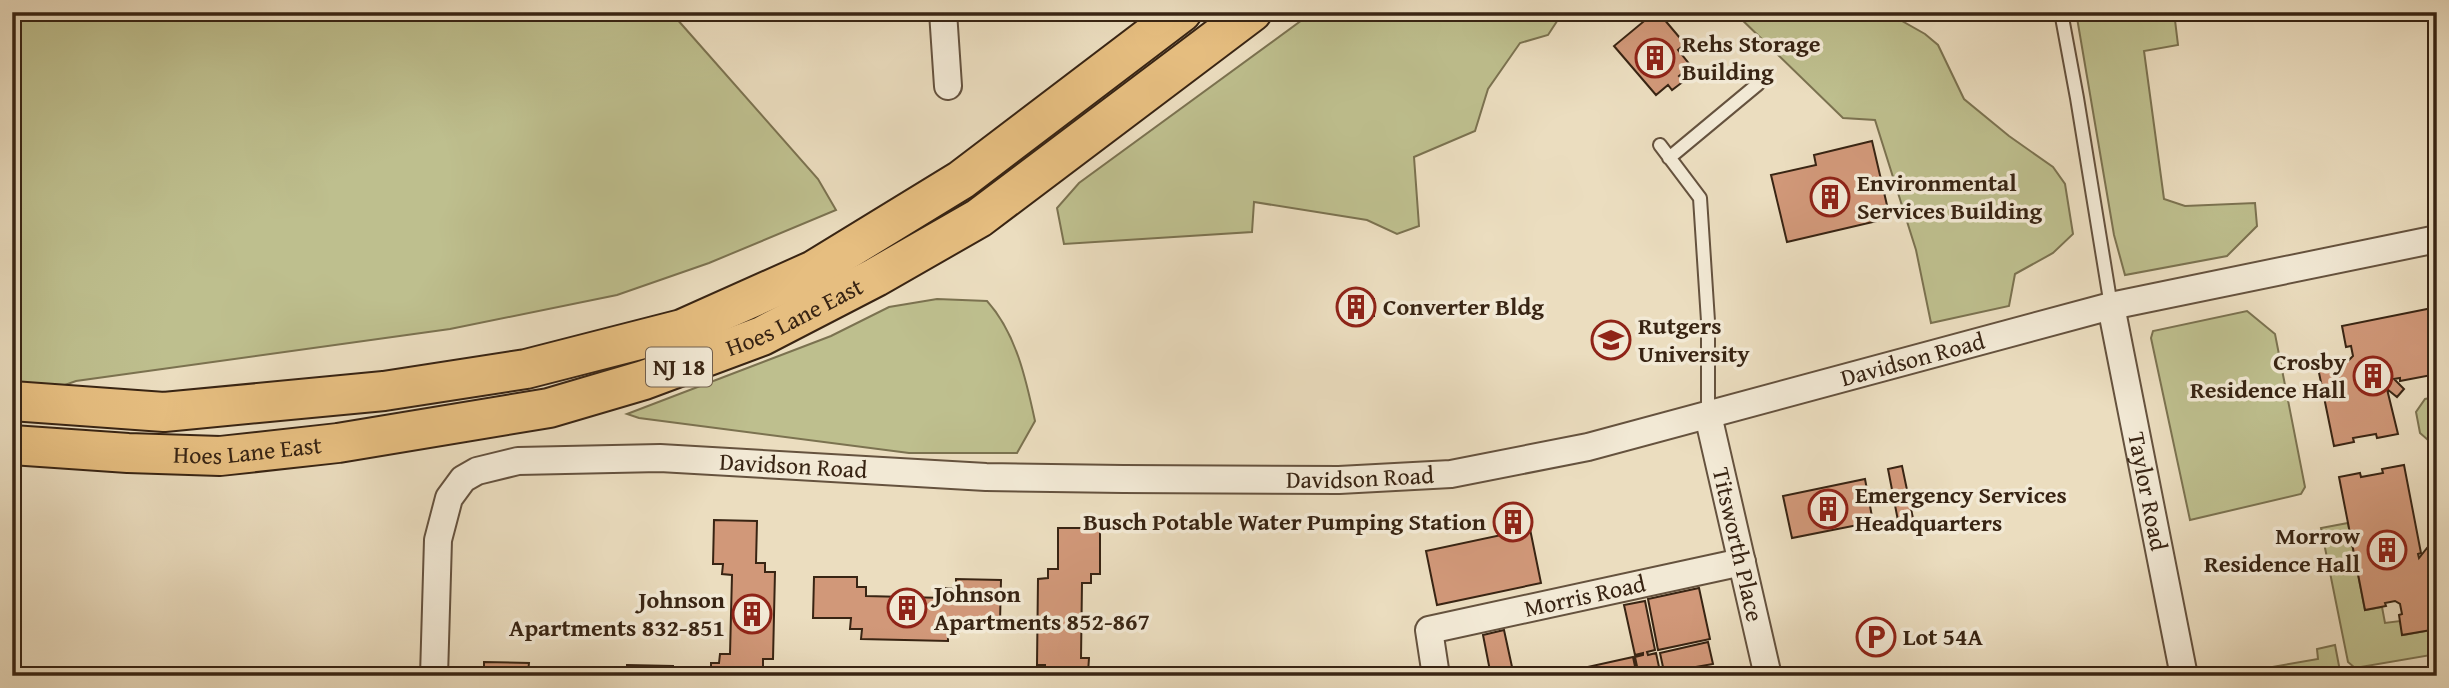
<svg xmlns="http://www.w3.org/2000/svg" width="2449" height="688" viewBox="0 0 2449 688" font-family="'Gentium Book Plus',serif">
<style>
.green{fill:#bebf8e;stroke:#7b7250;stroke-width:2}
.building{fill:#d19879;stroke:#382413;stroke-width:2}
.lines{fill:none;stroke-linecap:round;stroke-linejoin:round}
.lane-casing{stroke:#65523e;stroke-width:16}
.street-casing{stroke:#65523e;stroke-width:30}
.highway-casing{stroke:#382413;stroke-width:42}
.lane{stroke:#f2e9d5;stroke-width:12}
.street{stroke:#f2e9d5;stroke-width:26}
.highway{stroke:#e6be80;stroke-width:38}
.labels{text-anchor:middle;stroke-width:7;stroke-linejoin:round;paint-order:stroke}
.shield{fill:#f2e9d5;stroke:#705f4d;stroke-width:2}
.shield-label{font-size:23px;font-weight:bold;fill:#382413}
.poi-label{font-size:24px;font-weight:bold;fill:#382413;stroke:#f2e9d5;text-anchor:start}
.street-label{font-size:24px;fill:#382413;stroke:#f2e9d5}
</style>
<rect width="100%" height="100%" fill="#ebddbf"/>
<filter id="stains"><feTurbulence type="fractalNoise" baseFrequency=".00286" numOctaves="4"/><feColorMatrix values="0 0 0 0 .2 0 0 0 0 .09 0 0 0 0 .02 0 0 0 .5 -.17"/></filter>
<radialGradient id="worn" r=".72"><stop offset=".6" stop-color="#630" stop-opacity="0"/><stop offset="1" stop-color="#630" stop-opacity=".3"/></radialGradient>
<path class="green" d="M 12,12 L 676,12 L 676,18 L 818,179 L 836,210 L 709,263 L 617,295 L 450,329 L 76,381 L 12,404 Z
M 1313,12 L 1563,12 L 1548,35 L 1520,43 L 1488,89 L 1475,131 L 1414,157 L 1419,226 L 1397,234 L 1367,220 L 1254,202 L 1252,232 L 1064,244 L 1057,208 L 1079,183 Z
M 1734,12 L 1886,12 L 1925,34 L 1938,45 L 1964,99 L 2009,136 L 2053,167 L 2065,184 L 2073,234 L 2053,253 L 2015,274 L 2009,306 L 1931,323 L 1916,250 L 1875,120 L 1843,118 Z
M 2076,12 L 2174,12 L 2178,45 L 2144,51 L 2164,199 L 2185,206 L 2255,203 L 2257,226 L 2227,256 L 2125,275 L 2114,235 Z
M 937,299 L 987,301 C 1016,333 1026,379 1035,421 L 1017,453 L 909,453 L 639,418 L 627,414 L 831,336 L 889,307 Z
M 2247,311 L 2275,334 L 2305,487 L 2301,494 L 2190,520 L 2151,338 L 2153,331 Z
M 2437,397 L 2437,439 L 2428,440 L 2420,433 L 2416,412 L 2425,399 Z
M 2348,523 L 2365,610 L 2382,607 L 2385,623 L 2400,621 L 2403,635 L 2437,629 L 2437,654 L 2355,668 L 2348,662 L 2321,528 Z
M 2335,645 L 2340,671 L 2313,676 L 2221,676 L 2318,659 L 2317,649 Z"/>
<path class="building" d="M 1658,12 L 1685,44 L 1678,50 L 1691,66 L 1679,76 L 1684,81 L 1672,90 L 1668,85 L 1656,95 L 1614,46 L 1649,17 L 1651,19 Z
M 1872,141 L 1890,218 L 1787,242 L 1771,175 L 1816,165 L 1814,155 Z
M 1343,295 L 1368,295 L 1368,299 L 1374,299 L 1374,302 L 1368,302 L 1368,312 L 1374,312 L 1374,316 L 1368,316 L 1368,319 L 1343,319 Z
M 2437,307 L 2437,374 L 2400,381 L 2400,378 L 2394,379 L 2404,389 L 2397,397 L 2387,389 L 2398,434 L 2377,438 L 2376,434 L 2353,438 L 2354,442 L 2334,446 L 2317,363 L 2338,359 L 2339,363 L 2348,361 L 2353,356 L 2351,346 L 2346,347 L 2342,326 Z
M 2404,465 L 2421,553 L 2418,554 L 2419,558 L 2427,548 L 2437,554 L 2430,565 L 2436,565 L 2437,562 L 2437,629 L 2402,635 L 2399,615 L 2402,614 L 2400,604 L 2395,601 L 2385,603 L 2386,606 L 2365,610 L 2339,477 L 2360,473 L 2361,477 L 2383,473 L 2382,469 Z
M 1902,466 L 1915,528 L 1900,531 L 1888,469 Z
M 1865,479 L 1873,522 L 1792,538 L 1783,496 Z
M 1522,513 L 1525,525 L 1503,530 L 1500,519 Z
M 714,520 L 757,521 L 756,563 L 765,563 L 765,572 L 775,572 L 773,659 L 763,659 L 763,667 L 753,667 L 753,676 L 711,676 L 711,663 L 719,663 L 720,654 L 730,654 L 732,575 L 722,574 L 723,564 L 713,564 Z
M 1058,528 L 1100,528 L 1100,574 L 1091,574 L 1091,583 L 1082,583 L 1081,658 L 1089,658 L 1088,673 L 1098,673 L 1098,676 L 1045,674 L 1045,665 L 1037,665 L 1038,579 L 1048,578 L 1048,569 L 1058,569 Z
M 1530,529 L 1541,583 L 1437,605 L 1426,551 Z
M 814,577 L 857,577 L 857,587 L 866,587 L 866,596 L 945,598 L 946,588 L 956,589 L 956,579 L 1001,580 L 1000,622 L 959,621 L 959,633 L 948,633 L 948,641 L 861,639 L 862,629 L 850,629 L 851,618 L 813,618 Z
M 1699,588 L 1710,639 L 1658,650 L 1648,599 Z
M 1645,601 L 1655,650 L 1647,652 L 1648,655 L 1656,653 L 1659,667 L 1663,667 L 1660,653 L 1708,642 L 1713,664 L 1661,673 L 1662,676 L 1584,676 L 1583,668 L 1633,657 L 1636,671 L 1638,671 L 1635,657 L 1643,655 L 1643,653 L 1635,655 L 1624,605 Z
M 1504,630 L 1514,676 L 1491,676 L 1483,635 Z
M 484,662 L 529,663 L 528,672 L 538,672 L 538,676 L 484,676 Z
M 627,665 L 673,666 L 673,676 L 618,676 L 627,674 Z"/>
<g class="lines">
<defs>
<path id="lane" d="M 2061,12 L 2077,98 L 2111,306
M 1660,145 L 1700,198 L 1708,321 L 1708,415
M 1669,158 L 1758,84"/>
<g id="street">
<path d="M 943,12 L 948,86"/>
<path id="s1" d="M 2111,306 L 2184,676"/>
<path id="s2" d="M 1708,415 L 1768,676"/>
<path id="s3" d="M 434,676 L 438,540 L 449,498 L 463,479 L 477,471 L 518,461 L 660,458 L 986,477 L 1123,479 L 1339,480 L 1451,474 L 1588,447 L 2111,306 L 2437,239"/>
<path id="s4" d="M 1436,676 L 1429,630 L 1742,562"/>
</g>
<g id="highway">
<path d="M 12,401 L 164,412 L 384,391 L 526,369 L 682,329 L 814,270 L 961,180 L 1182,12"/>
<path id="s5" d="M 12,445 L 128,453 L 220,456 L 338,443 L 549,408 L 644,380 L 762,336 L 876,277 L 979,218 L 1252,12"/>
</g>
</defs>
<use href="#lane" class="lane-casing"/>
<use href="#street" class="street-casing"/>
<use href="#highway" class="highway-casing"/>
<use href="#lane" class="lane"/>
<use href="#street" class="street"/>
<use href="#highway" class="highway"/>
</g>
<defs>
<symbol id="building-ring" viewBox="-11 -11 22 22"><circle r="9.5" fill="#f2e9d5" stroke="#8f2418" stroke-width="1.5"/><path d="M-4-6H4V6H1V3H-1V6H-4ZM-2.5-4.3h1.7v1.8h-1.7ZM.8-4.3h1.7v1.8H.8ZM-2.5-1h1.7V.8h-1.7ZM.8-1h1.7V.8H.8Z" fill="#8f2418"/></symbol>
<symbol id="university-ring" viewBox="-11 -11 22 22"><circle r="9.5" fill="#f2e9d5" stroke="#8f2418" stroke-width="1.5"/><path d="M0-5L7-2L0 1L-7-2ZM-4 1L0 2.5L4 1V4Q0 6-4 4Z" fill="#8f2418"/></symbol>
<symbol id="parking-ring" viewBox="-11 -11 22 22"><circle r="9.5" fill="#f2e9d5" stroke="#8f2418" stroke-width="1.5"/><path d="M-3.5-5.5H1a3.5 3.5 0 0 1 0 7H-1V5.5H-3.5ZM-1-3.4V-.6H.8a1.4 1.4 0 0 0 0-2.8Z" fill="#8f2418"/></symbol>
</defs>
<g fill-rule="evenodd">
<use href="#building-ring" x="1633" y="36" width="44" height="44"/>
<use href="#building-ring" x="1808" y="175" width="44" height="44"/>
<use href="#building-ring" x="1334" y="285" width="44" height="44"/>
<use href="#university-ring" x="1589" y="318" width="44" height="44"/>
<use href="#building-ring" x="2351" y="354" width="44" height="44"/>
<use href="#building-ring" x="1806" y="487" width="44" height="44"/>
<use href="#building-ring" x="1491" y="500" width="44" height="44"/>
<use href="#building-ring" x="2365" y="528" width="44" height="44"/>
<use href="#building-ring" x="885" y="586" width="44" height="44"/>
<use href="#building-ring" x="730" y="592" width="44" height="44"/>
<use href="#parking-ring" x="1854" y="615" width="44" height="44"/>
</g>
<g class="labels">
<rect class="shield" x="646" y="347.5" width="66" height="39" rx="5"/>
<g class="shield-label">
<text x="679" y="375">NJ 18</text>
</g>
<g class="poi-label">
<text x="1682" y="52">Rehs Storage<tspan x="1682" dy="28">Building</tspan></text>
<text x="1857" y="191">Environmental<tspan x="1857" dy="28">Services Building</tspan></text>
<text x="1383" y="315">Converter Bldg</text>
<text x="1638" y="334">Rutgers<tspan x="1638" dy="28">University</tspan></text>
<text x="2346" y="370" text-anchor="end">Crosby<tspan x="2346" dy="28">Residence Hall</tspan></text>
<text x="1855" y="503">Emergency Services<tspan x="1855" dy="28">Headquarters</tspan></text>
<text x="1486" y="530" text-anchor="end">Busch Potable Water Pumping Station</text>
<text x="2360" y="544" text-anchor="end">Morrow<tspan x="2360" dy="28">Residence Hall</tspan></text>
<text x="934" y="602">Johnson<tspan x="934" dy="28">Apartments 852-867</tspan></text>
<text x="725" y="608" text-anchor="end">Johnson<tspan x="725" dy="28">Apartments 832-851</tspan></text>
<text x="1903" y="645">Lot 54A</text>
</g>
<g class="street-label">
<text dy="8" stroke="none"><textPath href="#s5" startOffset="803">Hoes Lane East</textPath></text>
<text dy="8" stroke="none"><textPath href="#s3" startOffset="1671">Davidson Road</textPath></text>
<text dy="8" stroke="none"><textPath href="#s5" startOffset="236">Hoes Lane East</textPath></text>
<text dy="8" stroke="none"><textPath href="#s3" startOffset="537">Davidson Road</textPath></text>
<text dy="8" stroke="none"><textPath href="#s3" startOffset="1104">Davidson Road</textPath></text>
<text dy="8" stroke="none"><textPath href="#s1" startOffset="189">Taylor Road</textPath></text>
<text dy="8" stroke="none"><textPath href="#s2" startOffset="133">Titsworth Place</textPath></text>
<text dy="8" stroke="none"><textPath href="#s4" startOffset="206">Morris Road</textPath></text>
</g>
</g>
<rect width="2449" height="688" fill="none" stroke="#ebddbf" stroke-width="42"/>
<rect x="14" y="14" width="2421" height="660" fill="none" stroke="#382413" stroke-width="3.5"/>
<rect x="21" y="21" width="2407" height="646" fill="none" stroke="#382413" stroke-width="2"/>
<rect width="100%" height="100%" filter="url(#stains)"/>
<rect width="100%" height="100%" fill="url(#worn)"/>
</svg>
